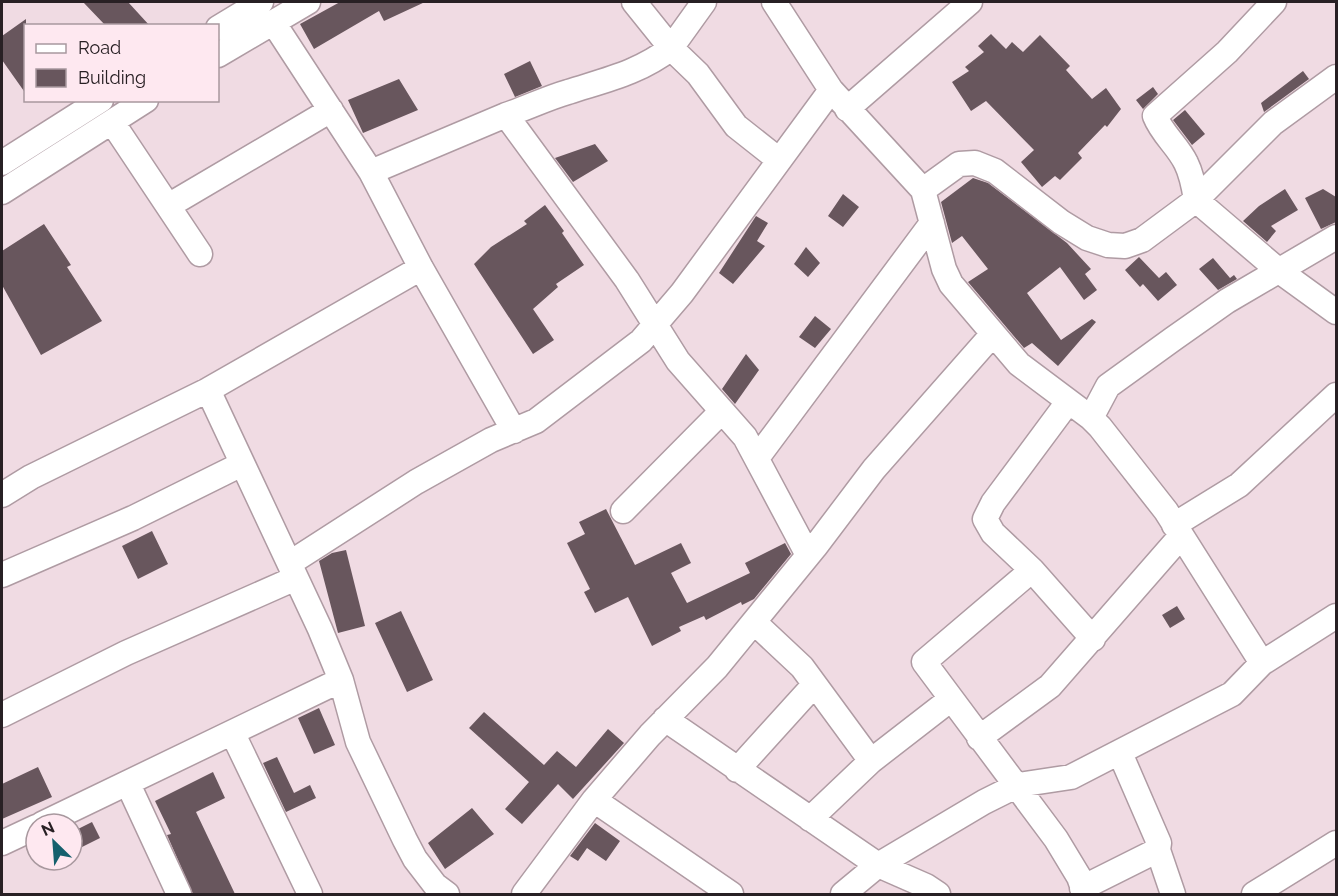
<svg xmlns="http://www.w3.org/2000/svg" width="1338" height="896" viewBox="0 0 1338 896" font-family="Raleway,sans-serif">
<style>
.building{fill:#68565d}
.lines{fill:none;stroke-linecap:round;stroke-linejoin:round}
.minor-casing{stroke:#af9ba3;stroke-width:27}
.minor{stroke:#fff;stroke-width:24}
</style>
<rect width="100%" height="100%" fill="#f0dbe3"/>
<path class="building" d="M 83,2 L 128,2 L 150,26 L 106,26 Z
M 340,2 L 425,2 L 384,21 L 379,11 L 314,49 L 300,24 Z
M 26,19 L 26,94 L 2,60 L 2,36 Z
M 991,34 L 1006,49 L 1012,42 L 1023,52 L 1040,35 L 1070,66 L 1066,70 L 1092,99 L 1106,88 L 1121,109 L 1107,127 L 1105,125 L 1078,153 L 1082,158 L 1060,180 L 1055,176 L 1042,187 L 1021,162 L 1034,150 L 986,101 L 971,111 L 952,82 L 969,71 L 965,67 L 984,52 L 978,46 Z
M 530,61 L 542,86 L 515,97 L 504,74 Z
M 1303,71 L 1309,79 L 1264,112 L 1261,103 Z
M 399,79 L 418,110 L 363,133 L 348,100 Z
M 1153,87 L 1158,94 L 1143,109 L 1136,100 Z
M 1185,110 L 1205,134 L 1192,145 L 1173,120 Z
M 595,144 L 608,161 L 573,182 L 555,158 Z
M 973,178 L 988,183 L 1067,243 L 1091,269 L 1085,274 L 1097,290 L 1084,300 L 1060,267 L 1027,293 L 1061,340 L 1092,319 L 1096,322 L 1058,366 L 1032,343 L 1024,348 L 968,282 L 988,269 L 962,236 L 952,243 L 941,202 Z
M 1285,189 L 1298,210 L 1271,226 L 1276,231 L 1267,242 L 1243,221 L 1259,206 Z
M 1323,189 L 1336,197 L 1336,222 L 1321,229 L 1305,198 Z
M 843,194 L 859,207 L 843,227 L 828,216 Z
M 545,205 L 564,231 L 562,233 L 584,265 L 556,284 L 558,287 L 533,309 L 554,340 L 533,354 L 474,264 L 491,247 L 527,224 L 524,221 Z
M 756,216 L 768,223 L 757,241 L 765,246 L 733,284 L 719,273 Z
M 44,224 L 71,265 L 67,267 L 102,321 L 41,355 L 2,285 L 2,251 Z
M 806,247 L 820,263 L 808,277 L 794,264 Z
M 1139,257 L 1159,278 L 1166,272 L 1177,285 L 1158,301 L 1143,284 L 1140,287 L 1125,270 Z
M 1213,258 L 1230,278 L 1234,275 L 1237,279 L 1218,290 L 1199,269 Z
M 815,316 L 831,329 L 815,348 L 799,337 Z
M 746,354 L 759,370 L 735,404 L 722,389 Z
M 606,509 L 635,565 L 681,543 L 691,563 L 671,573 L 687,603 L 750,573 L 745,563 L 785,543 L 791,554 L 754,599 L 742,605 L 741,602 L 706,620 L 704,616 L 679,627 L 681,631 L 652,646 L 628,597 L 595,613 L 584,592 L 590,589 L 567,543 L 585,534 L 579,522 Z
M 152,531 L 168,564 L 138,579 L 122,546 Z
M 346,550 L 365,626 L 338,633 L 319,561 L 332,553 Z
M 1177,606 L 1185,619 L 1170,628 L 1162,615 Z
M 401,611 L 433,680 L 407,692 L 375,623 Z
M 319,708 L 335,745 L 314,754 L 298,718 Z
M 484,712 L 544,765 L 557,751 L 576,767 L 608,729 L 624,743 L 573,799 L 558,784 L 522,824 L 505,809 L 529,782 L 469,728 Z
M 277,757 L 294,793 L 310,785 L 316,798 L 286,812 L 263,763 Z
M 38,767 L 52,797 L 2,819 L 2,784 Z
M 213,772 L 225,798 L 196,812 L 235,894 L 193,894 L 167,835 L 171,834 L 155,801 Z
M 472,808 L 494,834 L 445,869 L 428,843 Z
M 92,822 L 100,838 L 82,847 L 74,831 Z
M 595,823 L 620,841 L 606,861 L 587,848 L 578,861 L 570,856 Z"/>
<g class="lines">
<defs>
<path id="minor" d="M 634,2 L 671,48 L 704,2
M 774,2 L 831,90 L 923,190 L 944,269 L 951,284 L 1019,364 L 1091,418 L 1100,427 L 1166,511 L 1262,663
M 1274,2 L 1227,52 L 1155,116 C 1162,134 1178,146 1186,163 C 1192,175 1194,187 1196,200 L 1278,270 L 1336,312
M 273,22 L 371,172 L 421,268 L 514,431
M 218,28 L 261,2
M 218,55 L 308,2
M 847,109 L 970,2
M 506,115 C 527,108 547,98 568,92 C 605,80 639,73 671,48 L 698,74 L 736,126 L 779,160
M 112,122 L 200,254
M 2,163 L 101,100
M 371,172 L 506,115 L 627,280 L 678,361 L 745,437 L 808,555
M 923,190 L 959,164 L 975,163 L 995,171 L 1061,222 L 1087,238 L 1108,245 L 1125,246 L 1142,240 L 1196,200 L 1273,123 L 1336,77
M 2,192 L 146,100
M 168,206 L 331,110
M 208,390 L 320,629 L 341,680 L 358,742 L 405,840 L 415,859 L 435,885 L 447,894
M 1068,402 L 993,503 L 985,519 L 993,533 L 1032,570 L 1093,639
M 1091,418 L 1108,386 L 1173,339 L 1227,301 L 1336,237
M 757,458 L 932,223
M 2,495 L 31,477 L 208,390 L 421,268
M 623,511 L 722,411
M 1174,525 L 1239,485 L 1336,395
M 290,563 L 416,482 L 491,440 L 536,421 L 641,341 L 682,293 L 831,90
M 1032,570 L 924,662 L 1056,839 L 1079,877 L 1085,894
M 2,575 L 133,518 L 242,464
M 754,622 L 802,667 L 871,761
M 2,715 L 126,653 L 296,578
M 665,719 L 878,865 L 926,886 L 938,894
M 233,734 L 310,894
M 979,738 L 1050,686 L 1181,536
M 737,770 L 814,685
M 128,784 L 179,894
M 594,800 L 731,894
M 810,819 L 871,761 L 951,699
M 42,824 L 341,680
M 2,843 L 36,827
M 1158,850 L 1173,894
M 1082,888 L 1158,850 L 1159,843 L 1120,753
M 524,894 L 594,800 L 650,735 L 717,667 L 815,547 L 874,469 L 992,335
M 843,894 L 878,865 L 984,802 L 1018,785 L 1071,777 L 1232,694 L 1262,663 L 1336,616
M 1254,894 L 1336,843"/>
</defs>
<use href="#minor" class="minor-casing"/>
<use href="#minor" class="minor"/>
</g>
<rect width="1338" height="896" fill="none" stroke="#282024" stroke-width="6"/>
<rect x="24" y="24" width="195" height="78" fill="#fee8f0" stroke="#a8989e" stroke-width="1.5"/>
<rect x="36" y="44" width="30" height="9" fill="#ffffff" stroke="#a8989e" stroke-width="1.5"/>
<text x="78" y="54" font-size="18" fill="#282024">Road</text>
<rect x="36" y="69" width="30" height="18" fill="#68565d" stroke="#a8989e" stroke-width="1.5"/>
<text x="78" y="84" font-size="18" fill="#282024">Building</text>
<g transform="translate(54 842) rotate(335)"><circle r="28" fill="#fee8f0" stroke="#a8989e" stroke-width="1.5"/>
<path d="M0-4.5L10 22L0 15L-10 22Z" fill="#15606d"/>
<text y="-9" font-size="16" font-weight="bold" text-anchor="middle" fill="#282024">N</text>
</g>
</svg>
